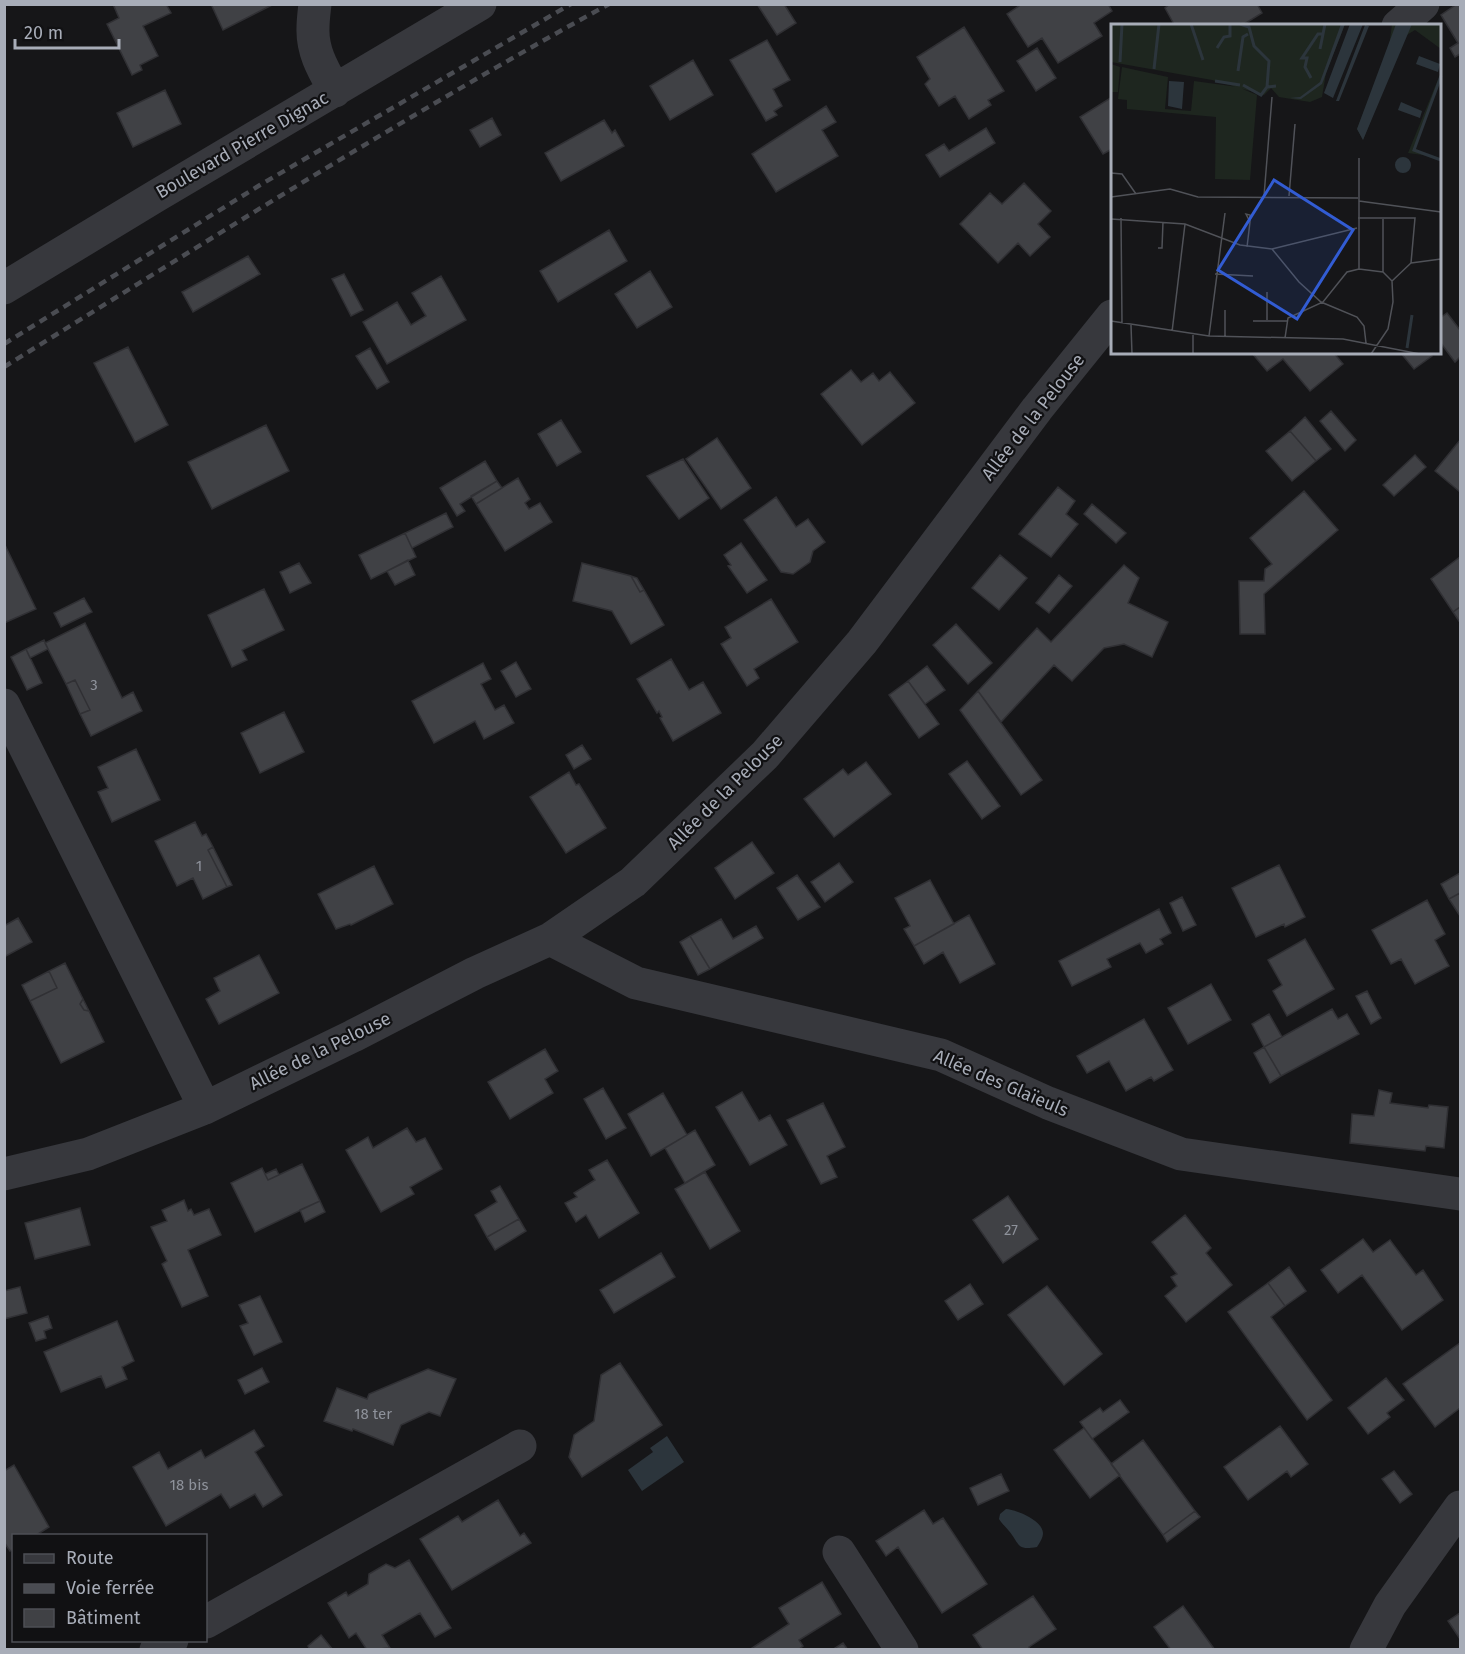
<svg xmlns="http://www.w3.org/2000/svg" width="1465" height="1654" viewBox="0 0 1465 1654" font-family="'Fira Sans',sans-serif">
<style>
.water{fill:#2c353c}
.building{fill:#404145;stroke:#303034;stroke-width:1.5}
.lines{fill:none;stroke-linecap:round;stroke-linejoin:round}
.minor{stroke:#37383d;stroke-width:33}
.rail{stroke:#4a4c52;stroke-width:4.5;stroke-dasharray:8 6;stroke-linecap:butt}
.labels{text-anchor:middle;stroke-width:4.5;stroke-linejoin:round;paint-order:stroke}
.number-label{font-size:15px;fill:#8e929b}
.street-label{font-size:18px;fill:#a8adb8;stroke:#111113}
.inset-river{fill:none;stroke:#2c353c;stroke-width:3}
.inset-road{fill:none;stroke:#505258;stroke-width:1.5}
.view{fill:#325cd3;fill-opacity:0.15;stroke:#325cd3;stroke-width:3}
.inset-edge{fill:none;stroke:#a8adb8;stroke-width:3}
</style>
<rect width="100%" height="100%" fill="#161618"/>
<path class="water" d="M 667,1436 L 684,1462 L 642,1491 L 628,1470 L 653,1452 L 650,1448 Z
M 1006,1509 C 1017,1510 1042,1520 1043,1533 C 1043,1538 1040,1542 1037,1547 C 1016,1551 1020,1544 1009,1531 C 1006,1527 1002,1524 999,1519 L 1000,1514 Z"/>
<path class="building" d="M 113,4 L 166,4 L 171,13 L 143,26 L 158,56 L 140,65 L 142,70 L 132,75 L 107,24 L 119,18 Z
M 211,4 L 274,4 L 223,30 Z
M 757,4 L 784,4 L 796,23 L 777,35 Z
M 1022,4 L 1108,4 L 1112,11 L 1094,23 L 1102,36 L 1058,63 L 1042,38 L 1028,47 L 1007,14 Z
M 1170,4 L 1257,4 L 1262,13 L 1241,26 L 1175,26 L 1165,8 Z
M 1457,4 L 1460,4 L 1460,54 L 1455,57 L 1450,48 L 1458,43 L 1441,15 Z
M 964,27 L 1004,91 L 988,100 L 991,105 L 969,119 L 955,96 L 939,106 L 925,84 L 930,79 L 917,57 Z
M 767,40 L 790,80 L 773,89 L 782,106 L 774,111 L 777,115 L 766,121 L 730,60 Z
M 1037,48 L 1056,78 L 1036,91 L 1017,61 Z
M 693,60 L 713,95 L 670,120 L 650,86 Z
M 165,90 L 181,124 L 133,147 L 117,113 Z
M 1112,97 L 1112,149 L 1103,154 L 1080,117 Z
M 826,106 L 836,122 L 822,130 L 838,156 L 776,192 L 752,154 Z
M 492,118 L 501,135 L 480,147 L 470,130 Z
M 604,120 L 612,133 L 615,130 L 624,146 L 561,181 L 545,153 Z
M 986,128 L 995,143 L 940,177 L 926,155 L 944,144 L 949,151 Z
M 1024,183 L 1051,211 L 1038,224 L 1050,237 L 1030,256 L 1018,243 L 998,263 L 960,224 L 990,193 L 1002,204 Z
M 609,230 L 627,261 L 558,302 L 540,271 Z
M 248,256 L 260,274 L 193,312 L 182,292 Z
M 650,271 L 672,307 L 637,328 L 615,294 Z
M 344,274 L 363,310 L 351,316 L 332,279 Z
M 441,276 L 466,320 L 387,364 L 363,322 L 397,302 L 411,325 L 426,316 L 412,293 Z
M 1447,313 L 1460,330 L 1460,357 L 1455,362 L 1440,342 L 1440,318 Z
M 128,347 L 168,425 L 135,442 L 94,363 Z
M 370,348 L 389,382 L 377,389 L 356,356 Z
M 1251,352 L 1333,352 L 1343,364 L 1310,391 L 1283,359 L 1267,371 Z
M 1400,352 L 1430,352 L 1432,356 L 1414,369 Z
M 851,370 L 861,382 L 873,373 L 879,381 L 890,372 L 915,403 L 862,445 L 821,394 Z
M 1331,411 L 1356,440 L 1345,451 L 1320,421 Z
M 1305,417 L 1331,449 L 1316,461 L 1290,431 Z
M 561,420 L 581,452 L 557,466 L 538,434 Z
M 266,425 L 289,471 L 212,509 L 188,462 Z
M 1290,431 L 1316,461 L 1292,481 L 1266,451 Z
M 717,438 L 751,488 L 721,509 L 686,459 Z
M 1460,440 L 1460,492 L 1435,471 Z
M 1415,455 L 1426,467 L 1394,496 L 1383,485 Z
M 683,459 L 709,498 L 679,519 L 647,476 Z
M 485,461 L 497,481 L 460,504 L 465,511 L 457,516 L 440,488 Z
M 518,478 L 530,499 L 525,503 L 529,509 L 540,503 L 552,522 L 505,551 L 476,504 Z
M 497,481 L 502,488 L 476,504 L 471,496 Z
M 1058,487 L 1075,501 L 1066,514 L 1078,524 L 1051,557 L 1019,534 Z
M 1304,491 L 1338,530 L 1264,594 L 1265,634 L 1240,634 L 1239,581 L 1264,581 L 1265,569 L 1272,564 L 1250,538 Z
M 776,497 L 796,527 L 808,519 L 825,542 L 813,551 L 810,562 L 793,574 L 781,572 L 744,520 Z
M 1092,504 L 1126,533 L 1116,543 L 1084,514 Z
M 446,513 L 453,527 L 412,548 L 405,533 Z
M 405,533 L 416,557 L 371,579 L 359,555 Z
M 4,543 L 36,609 L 4,623 Z
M 741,543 L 767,580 L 747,593 L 728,566 L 731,565 L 724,555 Z
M 1000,555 L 1027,578 L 999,610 L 972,588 Z
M 1460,557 L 1460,607 L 1453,612 L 1431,579 Z
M 408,560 L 415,575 L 395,585 L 387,571 Z
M 299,563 L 311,583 L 290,593 L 280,572 Z
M 582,563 L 631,576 L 640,592 L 644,590 L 664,625 L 631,644 L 612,611 L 573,601 Z
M 1124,565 L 1139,578 L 1128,603 L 1168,622 L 1152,657 L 1124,644 L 1104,648 L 1072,681 L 1054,665 L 1001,722 L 978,691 L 1037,628 L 1051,642 Z
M 1059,575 L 1072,586 L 1049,613 L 1036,603 Z
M 631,576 L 637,578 L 644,590 L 640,592 Z
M 264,589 L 284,630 L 242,650 L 247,660 L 232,667 L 208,615 Z
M 84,598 L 92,612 L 61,627 L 54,613 Z
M 771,599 L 798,642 L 754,669 L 759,678 L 747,686 L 721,644 L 731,638 L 725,627 Z
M 1460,607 L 1460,620 L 1459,621 L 1453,612 Z
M 85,623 L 122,698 L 133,692 L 142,711 L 91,736 L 80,714 L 90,710 L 75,680 L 66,684 L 45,643 Z
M 956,624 L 992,663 L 968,684 L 933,645 Z
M 44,640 L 48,649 L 30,658 L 26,649 Z
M 26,649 L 42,683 L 27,690 L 11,657 Z
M 671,659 L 689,690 L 703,682 L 721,713 L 673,741 L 660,718 L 662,717 L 659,711 L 657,713 L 637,679 Z
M 516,662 L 531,689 L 516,697 L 501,671 Z
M 483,663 L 491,679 L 481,684 L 495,710 L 504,705 L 514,723 L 484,739 L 475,721 L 434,743 L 412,701 Z
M 927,666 L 945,690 L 925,704 L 908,681 Z
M 75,680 L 90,710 L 80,714 L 66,684 Z
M 908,681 L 939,724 L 919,738 L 889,695 Z
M 978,691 L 1042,780 L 1021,795 L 960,710 Z
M 284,712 L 304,752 L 260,773 L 241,733 Z
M 582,745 L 591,759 L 574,769 L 566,755 Z
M 136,749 L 160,800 L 112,822 L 98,792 L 108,788 L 98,767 Z
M 967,761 L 1000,806 L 982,819 L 949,774 Z
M 866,762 L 891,794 L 834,837 L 804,799 L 843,769 L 848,775 Z
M 569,772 L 576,785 L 579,784 L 606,828 L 566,853 L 530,797 Z
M 195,822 L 202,836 L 206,834 L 213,847 L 208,850 L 227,887 L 203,899 L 193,878 L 177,886 L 155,841 Z
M 752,842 L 774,873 L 735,899 L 715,868 Z
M 213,847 L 232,885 L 227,887 L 208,850 Z
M 839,863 L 853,882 L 825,902 L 811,882 Z
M 1279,865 L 1305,917 L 1285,927 L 1284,924 L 1256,937 L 1232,888 Z
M 374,866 L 393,904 L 351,925 L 350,924 L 336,929 L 318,894 Z
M 1460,873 L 1460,893 L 1449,899 L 1441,884 Z
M 797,875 L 820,907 L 798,920 L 777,888 Z
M 930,880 L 954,924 L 914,946 L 904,929 L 910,926 L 895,898 Z
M 1460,893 L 1460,916 L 1449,899 Z
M 1182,897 L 1196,925 L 1183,931 L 1170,903 Z
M 1427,900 L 1445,934 L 1435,940 L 1449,966 L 1415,984 L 1401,959 L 1391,964 L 1372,930 Z
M 1159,909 L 1171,933 L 1160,939 L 1163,944 L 1146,953 L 1140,943 L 1107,959 L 1111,967 L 1072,986 L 1059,961 Z
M 969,915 L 995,964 L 960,983 L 943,952 L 924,964 L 914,946 Z
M 18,918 L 32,942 L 4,957 L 4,926 Z
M 721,919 L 733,939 L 756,926 L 763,938 L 710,969 L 690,936 Z
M 690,936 L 710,969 L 698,975 L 680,942 Z
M 1305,939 L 1334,989 L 1287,1016 L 1273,991 L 1282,985 L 1268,960 Z
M 259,955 L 279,993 L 219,1024 L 206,999 L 220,991 L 214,978 Z
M 65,963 L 83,999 L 80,1004 L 84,1010 L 89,1011 L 104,1042 L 61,1063 L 30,1001 L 57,988 L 49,971 Z
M 49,971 L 57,988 L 30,1001 L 22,985 Z
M 1211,984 L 1231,1020 L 1188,1044 L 1168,1008 Z
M 1367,991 L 1381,1018 L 1371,1024 L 1356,996 Z
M 83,999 L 89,1011 L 84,1010 L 80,1004 Z
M 1332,1009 L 1338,1019 L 1347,1014 L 1359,1034 L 1281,1076 L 1264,1047 Z
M 1269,1014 L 1282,1037 L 1264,1047 L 1252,1024 Z
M 1144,1019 L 1173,1070 L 1154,1081 L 1151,1077 L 1126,1091 L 1109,1061 L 1087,1073 L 1077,1056 Z
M 1264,1047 L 1281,1076 L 1270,1083 L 1254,1053 Z
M 545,1049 L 558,1071 L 545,1079 L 553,1093 L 510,1119 L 488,1082 Z
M 603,1088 L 626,1128 L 606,1139 L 584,1099 Z
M 1379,1090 L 1392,1093 L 1390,1103 L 1428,1108 L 1429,1105 L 1448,1107 L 1444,1148 L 1426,1146 L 1425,1151 L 1350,1143 L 1352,1114 L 1374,1116 Z
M 742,1092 L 759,1121 L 770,1115 L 787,1145 L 750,1165 L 716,1107 Z
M 663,1093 L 687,1135 L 651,1156 L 628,1114 Z
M 823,1103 L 845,1147 L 827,1156 L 837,1177 L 821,1184 L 787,1120 Z
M 407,1128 L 416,1142 L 425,1138 L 442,1169 L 410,1187 L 414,1194 L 381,1212 L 346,1150 L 368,1137 L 373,1148 Z
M 695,1130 L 715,1165 L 685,1183 L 665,1148 Z
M 607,1160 L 639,1213 L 599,1238 L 586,1215 L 576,1222 L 565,1203 L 577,1197 L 574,1193 L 595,1180 L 589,1170 Z
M 302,1164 L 320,1201 L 255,1232 L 231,1183 L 262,1168 L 268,1180 Z
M 276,1169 L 279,1175 L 268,1180 L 265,1174 Z
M 705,1172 L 740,1231 L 710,1249 L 675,1189 Z
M 500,1186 L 519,1219 L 487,1237 L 475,1215 L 497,1202 L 491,1191 Z
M 1008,1196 L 1038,1239 L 1003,1263 L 973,1220 Z
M 184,1200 L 188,1211 L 191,1209 L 194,1215 L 209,1209 L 221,1235 L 188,1250 L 208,1296 L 182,1307 L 162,1264 L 167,1261 L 151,1227 L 167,1221 L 162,1210 Z
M 320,1201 L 325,1212 L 305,1222 L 300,1210 Z
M 80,1208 L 90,1245 L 35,1259 L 25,1223 Z
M 1185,1215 L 1211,1248 L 1206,1253 L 1232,1285 L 1186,1322 L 1165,1296 L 1177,1286 L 1171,1277 L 1177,1274 L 1152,1242 Z
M 519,1219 L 526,1231 L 495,1250 L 487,1237 Z
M 1363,1239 L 1373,1252 L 1390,1240 L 1416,1275 L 1423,1270 L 1443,1300 L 1402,1330 L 1362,1275 L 1338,1293 L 1321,1270 Z
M 661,1253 L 675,1277 L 614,1313 L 600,1290 Z
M 1289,1267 L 1306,1291 L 1285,1306 L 1268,1283 Z
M 1268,1283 L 1285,1306 L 1271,1317 L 1332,1400 L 1307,1420 L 1228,1312 Z
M 970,1284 L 983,1304 L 958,1320 L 945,1301 Z
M 1047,1286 L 1102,1354 L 1064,1385 L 1008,1315 Z
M 20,1287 L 27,1313 L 4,1319 L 4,1291 Z
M 260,1296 L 282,1342 L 254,1355 L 240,1326 L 248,1323 L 239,1305 Z
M 48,1316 L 52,1328 L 44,1331 L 46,1338 L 36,1341 L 29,1323 Z
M 117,1321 L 134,1361 L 122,1367 L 127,1379 L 106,1388 L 101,1376 L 61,1392 L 44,1352 Z
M 1460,1343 L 1460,1408 L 1435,1427 L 1403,1384 Z
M 620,1363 L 662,1425 L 582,1477 L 569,1457 L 574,1435 L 594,1421 L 601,1375 Z
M 262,1368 L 269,1382 L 245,1394 L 238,1380 Z
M 428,1369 L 456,1379 L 440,1416 L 429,1412 L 401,1425 L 393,1445 L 353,1429 L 352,1431 L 324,1421 L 337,1388 L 367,1399 L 369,1394 Z
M 1386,1378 L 1404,1400 L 1387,1413 L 1390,1417 L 1368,1434 L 1348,1408 Z
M 1120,1400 L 1129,1412 L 1092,1439 L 1080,1422 L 1100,1408 L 1103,1412 Z
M 1280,1426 L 1308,1464 L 1291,1477 L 1287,1471 L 1248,1500 L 1224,1467 Z
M 1084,1428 L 1120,1475 L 1090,1498 L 1054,1450 Z
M 254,1430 L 264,1446 L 255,1452 L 282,1495 L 263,1507 L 255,1494 L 230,1508 L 221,1494 L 166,1526 L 133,1467 L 159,1452 L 168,1469 L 201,1450 L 205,1458 Z
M 1143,1440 L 1195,1511 L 1163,1535 L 1111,1464 Z
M 14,1465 L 49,1527 L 35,1536 L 14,1536 L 14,1549 L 10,1551 L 4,1542 L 4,1471 Z
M 1394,1471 L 1412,1494 L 1400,1503 L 1382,1479 Z
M 1001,1474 L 1009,1491 L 978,1505 L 970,1488 Z
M 498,1500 L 520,1536 L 524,1533 L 531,1543 L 452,1590 L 420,1539 L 458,1516 L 462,1522 Z
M 924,1510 L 933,1524 L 943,1518 L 987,1584 L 942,1613 L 898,1547 L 886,1556 L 876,1541 Z
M 1195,1511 L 1200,1517 L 1167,1542 L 1163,1535 Z
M 409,1560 L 451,1628 L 435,1637 L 420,1613 L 382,1635 L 390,1648 L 367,1650 L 356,1633 L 349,1638 L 328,1603 L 346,1592 L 348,1596 L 368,1584 L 369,1574 L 386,1564 L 395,1568 Z
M 822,1582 L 841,1614 L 799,1640 L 803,1646 L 798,1650 L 749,1650 L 789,1624 L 779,1608 Z
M 1033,1596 L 1056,1629 L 1029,1647 L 1030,1650 L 983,1650 L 973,1635 Z
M 1183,1606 L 1215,1650 L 1171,1650 L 1154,1627 Z
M 1460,1613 L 1460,1639 L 1448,1621 Z
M 321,1635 L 333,1650 L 310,1650 L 308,1646 Z
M 843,1643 L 848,1650 L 832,1650 Z"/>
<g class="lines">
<path class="minor" d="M 315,4 C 314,13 313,20 313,28 C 312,52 324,71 335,91
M 1398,26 L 1423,4
M 4,288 L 156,196 L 480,4
M 4,705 L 205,1108
M 550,939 L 636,983 L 941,1055 L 1048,1103 L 1181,1154 L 1460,1194
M 4,1174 L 88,1154 L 205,1108 L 353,1036 L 475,973 L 550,939 L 633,882 L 765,755 L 862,642 L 1037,409 L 1112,316
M 839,1552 L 902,1650
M 206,1622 L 520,1446
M 156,1650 L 172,1640
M 1366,1650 L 1390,1605 L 1460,1507"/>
<path class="rail" d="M 4,344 L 260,185 L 571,4
M 4,367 C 204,243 403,117 609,4"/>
</g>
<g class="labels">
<g class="number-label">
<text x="94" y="690">3</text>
<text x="199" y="871">1</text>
<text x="1011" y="1235">27</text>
<text x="373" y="1419">18 ter</text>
<text x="189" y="1490">18 bis</text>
</g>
<g class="street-label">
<text transform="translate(242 145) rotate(-30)" y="6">Boulevard Pierre Dignac</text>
<text transform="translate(1033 417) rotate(-52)" y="6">Allée de la Pelouse</text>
<text transform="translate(725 792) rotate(-45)" y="6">Allée de la Pelouse</text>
<text transform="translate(320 1051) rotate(-26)" y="6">Allée de la Pelouse</text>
<text transform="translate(1001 1083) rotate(23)" y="6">Allée des Glaïeuls</text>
</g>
</g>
<g transform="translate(1111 24)">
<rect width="330" height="330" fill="#161618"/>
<path d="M 0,0 L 234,0 L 215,49 L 211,73 L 199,78 L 168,73 L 160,64 L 153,71 L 101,56 L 0,38 ZM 281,0 L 330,0 L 330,25 L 304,6 L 294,12 L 252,116 L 246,105 L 278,24 ZM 0,40 L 9,43 L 7,68 L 0,68 ZM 11,43 L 57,53 L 54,85 L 80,87 L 83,57 L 127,63 L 146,71 L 139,156 L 104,155 L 105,93 L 16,85 L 16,76 L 7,75 ZM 330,48 L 330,55 L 304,121 L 306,127 L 319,132 L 297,129 Z" fill="#1e261f"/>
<path d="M 230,0 L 234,0 L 211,60 L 190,75 L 179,74 L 189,73 L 209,58 ZM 239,0 L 252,0 L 222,74 L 213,69 ZM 285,0 L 301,0 L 252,116 L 246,105 ZM 254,1 L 258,2 L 228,77 L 225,77 ZM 308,32 L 329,40 L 327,48 L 305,40 ZM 58,57 L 73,58 L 71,85 L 57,82 ZM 290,78 L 311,87 L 309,94 L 287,86 ZM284 141a8 8 0 1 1 16 0a8 8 0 1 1-16 0Z" fill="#2c353c"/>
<path class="inset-river" d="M 80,0 L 92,36M 129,0 L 138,3 L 143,22 L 158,37 L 156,63M 106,24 L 113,13 L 119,12 L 119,0M 209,25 L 214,0M 9,38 L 11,0M 43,45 L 48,0M 127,47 L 132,13 L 137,10M 200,54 L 194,43 L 196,34 L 191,34 L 207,10 L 213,10M 104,57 L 129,61M 132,61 L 150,71 L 156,63 L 165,62M 330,136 L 303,126 L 330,52M 296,324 L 301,291"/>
<path class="inset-road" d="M 248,134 L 248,245M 0,149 L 11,150 L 25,170M 153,172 L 161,73M 178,172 L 184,100M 0,173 L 59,165 L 87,173 L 247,174M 248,177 L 330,188M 10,194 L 11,299M 247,194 L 304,194 L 300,239 L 281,257M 0,195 L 74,200 L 129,221 L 161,225 L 246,204M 136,223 L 139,198 L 139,191 L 135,190 L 139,198M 47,224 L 51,224 L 52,198M 161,225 L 188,258 L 210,278 L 246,293 L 253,302 L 255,319M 300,239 L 330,235M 104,250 L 142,252M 156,268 L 156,296M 0,297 L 98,312 L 232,315 L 309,330M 142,297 L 176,297M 20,301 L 21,330M 61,308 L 74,200M 82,311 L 82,330M 98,312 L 114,189M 114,313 L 114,286M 174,314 L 177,294 L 212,278 L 236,248 L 248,245 L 272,248M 260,330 L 277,305 L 282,278 L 281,257 L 272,248 L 272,195"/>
<path class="view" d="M 163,156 L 242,206 L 186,295 L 107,246 Z"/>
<rect width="330" height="330" class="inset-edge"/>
</g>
<rect width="1465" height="1654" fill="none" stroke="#a8adb8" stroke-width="12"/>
<rect x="12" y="1534" width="195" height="108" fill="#111113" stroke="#4d4f55" stroke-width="1.5"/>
<rect x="24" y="1554" width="30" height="9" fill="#37383d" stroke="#4d4f55" stroke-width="1.5"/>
<text x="66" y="1564" font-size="18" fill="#a8adb8">Route</text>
<rect x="24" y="1584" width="30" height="9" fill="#4a4c52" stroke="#4d4f55" stroke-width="1.5"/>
<text x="66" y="1594" font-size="18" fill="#a8adb8">Voie ferrée</text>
<rect x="24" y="1609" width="30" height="18" fill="#404145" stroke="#4d4f55" stroke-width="1.5"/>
<text x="66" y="1624" font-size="18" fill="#a8adb8">Bâtiment</text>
<path d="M15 39v9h104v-9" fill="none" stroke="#a8adb8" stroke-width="3"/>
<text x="24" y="39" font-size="18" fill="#a8adb8" stroke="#111113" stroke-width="4.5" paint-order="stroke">20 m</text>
</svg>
